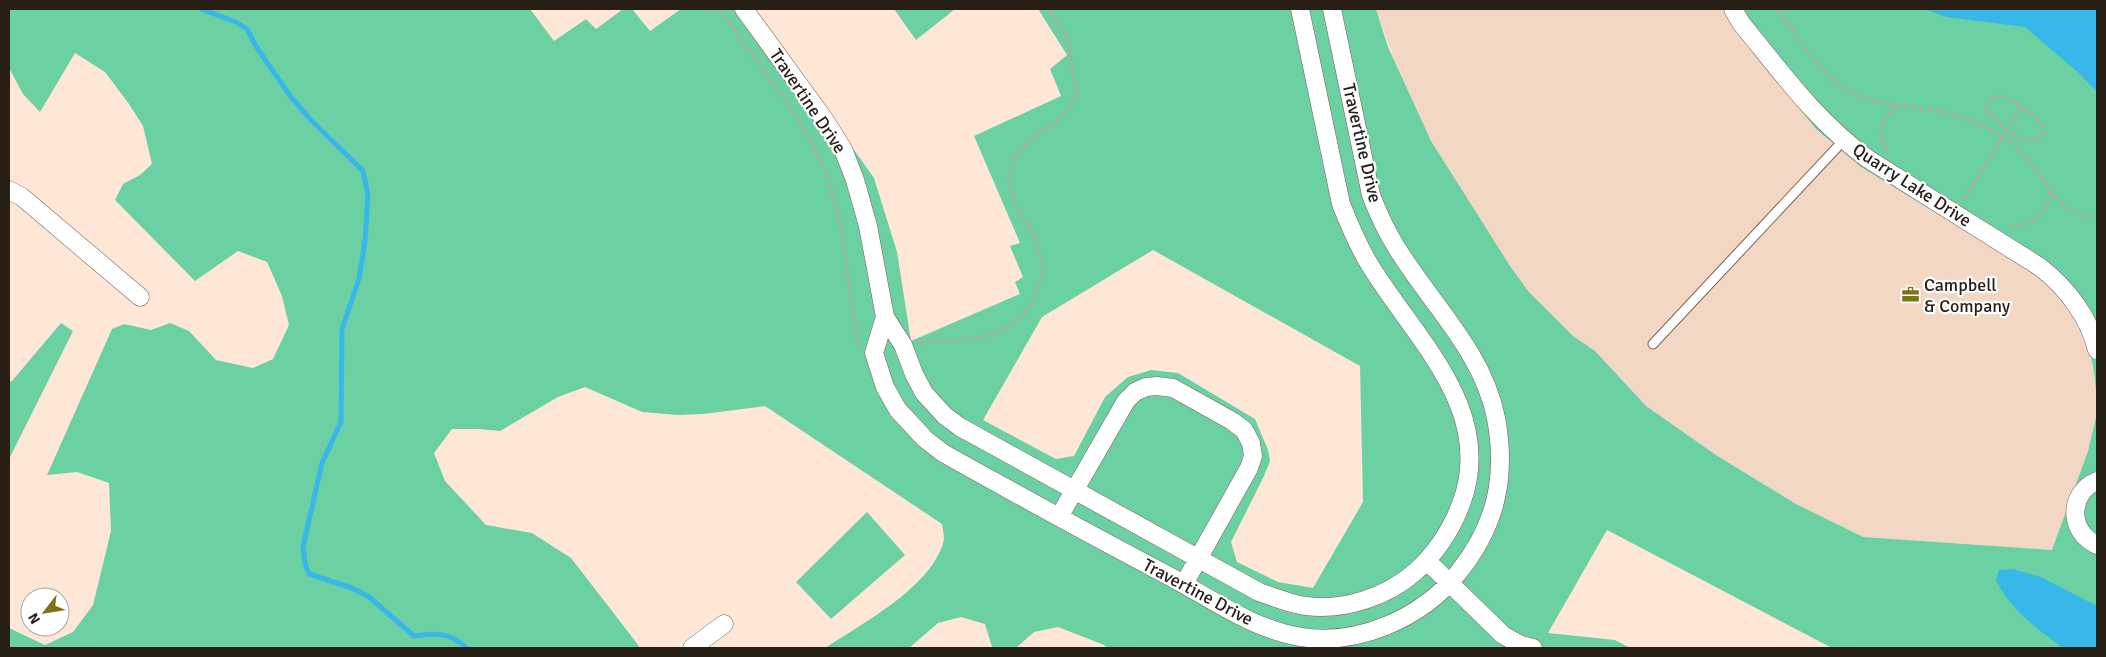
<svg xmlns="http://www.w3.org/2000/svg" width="2106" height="657" viewBox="0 0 2106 657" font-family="Signika,sans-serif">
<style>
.built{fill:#f3d7c5}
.green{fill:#6cd1a2;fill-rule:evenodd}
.water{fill:#37b8e9}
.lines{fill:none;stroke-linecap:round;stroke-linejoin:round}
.stream{stroke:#37b8e9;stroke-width:5}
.lane-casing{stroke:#7b6251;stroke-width:11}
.street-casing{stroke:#7b6251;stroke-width:19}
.path{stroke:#b9a799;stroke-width:3;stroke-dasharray:4 4;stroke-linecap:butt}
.lane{stroke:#fff;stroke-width:9}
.street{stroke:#fff;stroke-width:18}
.labels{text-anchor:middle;stroke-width:4.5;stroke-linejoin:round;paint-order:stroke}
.street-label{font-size:18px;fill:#271e16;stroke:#fff}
.poi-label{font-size:18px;fill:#271e16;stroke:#fff;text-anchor:start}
</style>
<rect width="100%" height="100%" fill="#fee7d7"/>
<path class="built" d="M 1376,9 L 1723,9 L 1735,28 L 1817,129 L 1861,167 L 2035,273 L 2066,303 L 2078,322 L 2088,344 L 2096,375 L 2097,413 L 2088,451 L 2053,550 L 1848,536 L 1627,400 L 1550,319 L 1499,252 L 1468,204 L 1431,141 L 1407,94 Z"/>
<path class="green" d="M 9,9 L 530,9 L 554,41 L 586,19 L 596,29 L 623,9 L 632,9 L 650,31 L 681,9 L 754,9 L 874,178 L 897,252 L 911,341 L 1020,294 L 1015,282 L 1023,277 L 1010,246 L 1020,243 L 974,136 L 1061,96 L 1050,69 L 1067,55 L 1038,9 L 1376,9 L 1388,47 L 1431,141 L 1510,266 L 1529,292 L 1573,336 L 1595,351 L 1646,406 L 1716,455 L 1796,504 L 1863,537 L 2052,550 L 2088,451 L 2097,413 L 2097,648 L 1832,648 L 1607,530 L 1548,633 L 1615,640 L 1630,648 L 1107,648 L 1104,645 L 1058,627 L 1034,632 L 1016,648 L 992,647 L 985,624 L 961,617 L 938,623 L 909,648 L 825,648 C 863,623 928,589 943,544 C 945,538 943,530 942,524 L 765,406 L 703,414 L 678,415 L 642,412 L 585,387 L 558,397 L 500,431 L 479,429 L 452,429 L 434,453 L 445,481 L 486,525 L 532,533 L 571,558 L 639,646 L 637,648 L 9,648 L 9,628 L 45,645 L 73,632 L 93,605 L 111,531 L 109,483 L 77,472 L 47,475 L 112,329 L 124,324 L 151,330 L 170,323 L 189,331 L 216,360 L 253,368 L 273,359 L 289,325 L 282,296 L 267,262 L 238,251 L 195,281 L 115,200 L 123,184 L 140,175 L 152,164 L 143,126 L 129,104 L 105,72 L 75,53 L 40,112 L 23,94 L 9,68 ZM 1153,250 L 1360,366 L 1363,502 L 1313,588 L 1278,582 L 1237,562 L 1231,542 L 1264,476 L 1270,461 L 1268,450 L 1255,419 L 1178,373 L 1151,370 L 1128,377 L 1105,397 L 1074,456 L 1056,459 L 983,420 L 1042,317 Z
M 894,9 L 955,9 L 916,40 Z
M 1723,9 L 2097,9 L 2097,409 C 2095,347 2083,314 2035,273 L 1861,167 L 1816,129 L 1735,28 Z
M 61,323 L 73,331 L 9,459 L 9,382 L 12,381 Z
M 867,512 L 905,555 L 831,619 L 796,582 Z"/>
<path class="water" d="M 1925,9 L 2097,9 L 2097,92 L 2079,73 L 2025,27 L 1946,17 Z
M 2012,569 L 2041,577 L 2097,606 L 2097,648 L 2063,648 C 2038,630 2009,608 1996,580 L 1999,570 Z"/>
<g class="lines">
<path class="stream" d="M 201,9 L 236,22 L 247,29 L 257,48 L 291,97 L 311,120 L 363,171 L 368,195 L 365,241 L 359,279 L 342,329 L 341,422 L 322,463 L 303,547 L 305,564 L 309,574 L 352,588 L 369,597 L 414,636 C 434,633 451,632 466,648"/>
<defs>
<path id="lane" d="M 1653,344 L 1843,141"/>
<path id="street" d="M 744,9 L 824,119 L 843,149 L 855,180 L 868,226 L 885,317 L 903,345 L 914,374 L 924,393 L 945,416 L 960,427 L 1259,592 C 1274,597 1290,604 1306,606 C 1343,611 1387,597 1415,572 C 1436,553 1451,531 1461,504 C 1497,409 1412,336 1368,262 C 1357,243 1349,224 1341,204 L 1300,9
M 1733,9 L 1741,23 C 1782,73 1815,120 1868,159 L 2040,267 C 2067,288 2089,317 2097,350
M 9,190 L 22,197 L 140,297
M 885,317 L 874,353 L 885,387 L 898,410 L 925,439 L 943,453 C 1018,495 1093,536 1169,576 C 1212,599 1252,629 1301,637 C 1358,646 1422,618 1458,573 C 1496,526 1507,477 1496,418 C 1483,351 1429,302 1395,245 C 1385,229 1378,213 1371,195 L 1332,9
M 2097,481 C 2068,493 2068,532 2097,545
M 1059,517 L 1126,401 L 1135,392 L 1146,387 L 1157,386 L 1173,388 L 1232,421 L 1244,430 L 1251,443 L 1253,456 L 1249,468 L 1184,584
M 1427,561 L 1503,635 L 1521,645 L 1533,648
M 692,648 L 724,624"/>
</defs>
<use href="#lane" class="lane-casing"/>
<use href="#street" class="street-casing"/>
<path class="path" d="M 719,9 L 796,115 L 825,169 L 840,219 L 858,345
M 1777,9 C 1797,35 1815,69 1843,87 C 1874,108 1908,105 1942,112 C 1963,116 1985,125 2002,136 C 2014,144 2027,157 2035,168 C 2054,193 2061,216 2097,217
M 2003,96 C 2018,106 2041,115 2044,133 C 2028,153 1995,122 1986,108 C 1989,97 1993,97 2003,96 Z
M 1887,150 L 1881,138 L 1882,122 L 1897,106
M 1964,199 L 2021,107
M 2009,227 C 2036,223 2043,218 2051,193
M 919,343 C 960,338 995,346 1026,311 C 1034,303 1040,280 1044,269 L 1034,235 L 1018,209 L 1008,179 L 1019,151 L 1036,134 L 1056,123 L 1067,111 L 1077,94 L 1067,37 L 1049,9"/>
<use href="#lane" class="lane"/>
<use href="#street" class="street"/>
</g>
<defs>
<symbol id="office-bare" viewBox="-9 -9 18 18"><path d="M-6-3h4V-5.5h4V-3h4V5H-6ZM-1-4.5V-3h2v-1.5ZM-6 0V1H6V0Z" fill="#807315" stroke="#fff" stroke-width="2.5" paint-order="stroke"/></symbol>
</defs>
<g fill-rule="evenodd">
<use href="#office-bare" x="1898" y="282" width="25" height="25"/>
</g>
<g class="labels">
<g class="street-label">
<text transform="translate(808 101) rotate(56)" y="6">Travertine Drive</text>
<text transform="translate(1362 143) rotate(77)" y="6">Travertine Drive</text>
<text transform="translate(1912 185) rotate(33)" y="6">Quarry Lake Drive</text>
<text transform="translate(1198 592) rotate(28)" y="6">Travertine Drive</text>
</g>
<g class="poi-label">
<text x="1924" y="291">Campbell<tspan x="1924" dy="21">&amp; Company</tspan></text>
</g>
</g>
<rect width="2106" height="657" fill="none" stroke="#271e16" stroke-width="20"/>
<g transform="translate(45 612) rotate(239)"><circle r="24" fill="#ffffff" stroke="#a9a5a2"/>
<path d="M0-4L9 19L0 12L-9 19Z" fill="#807315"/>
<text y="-8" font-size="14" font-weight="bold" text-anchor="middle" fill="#271e16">N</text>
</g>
</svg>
